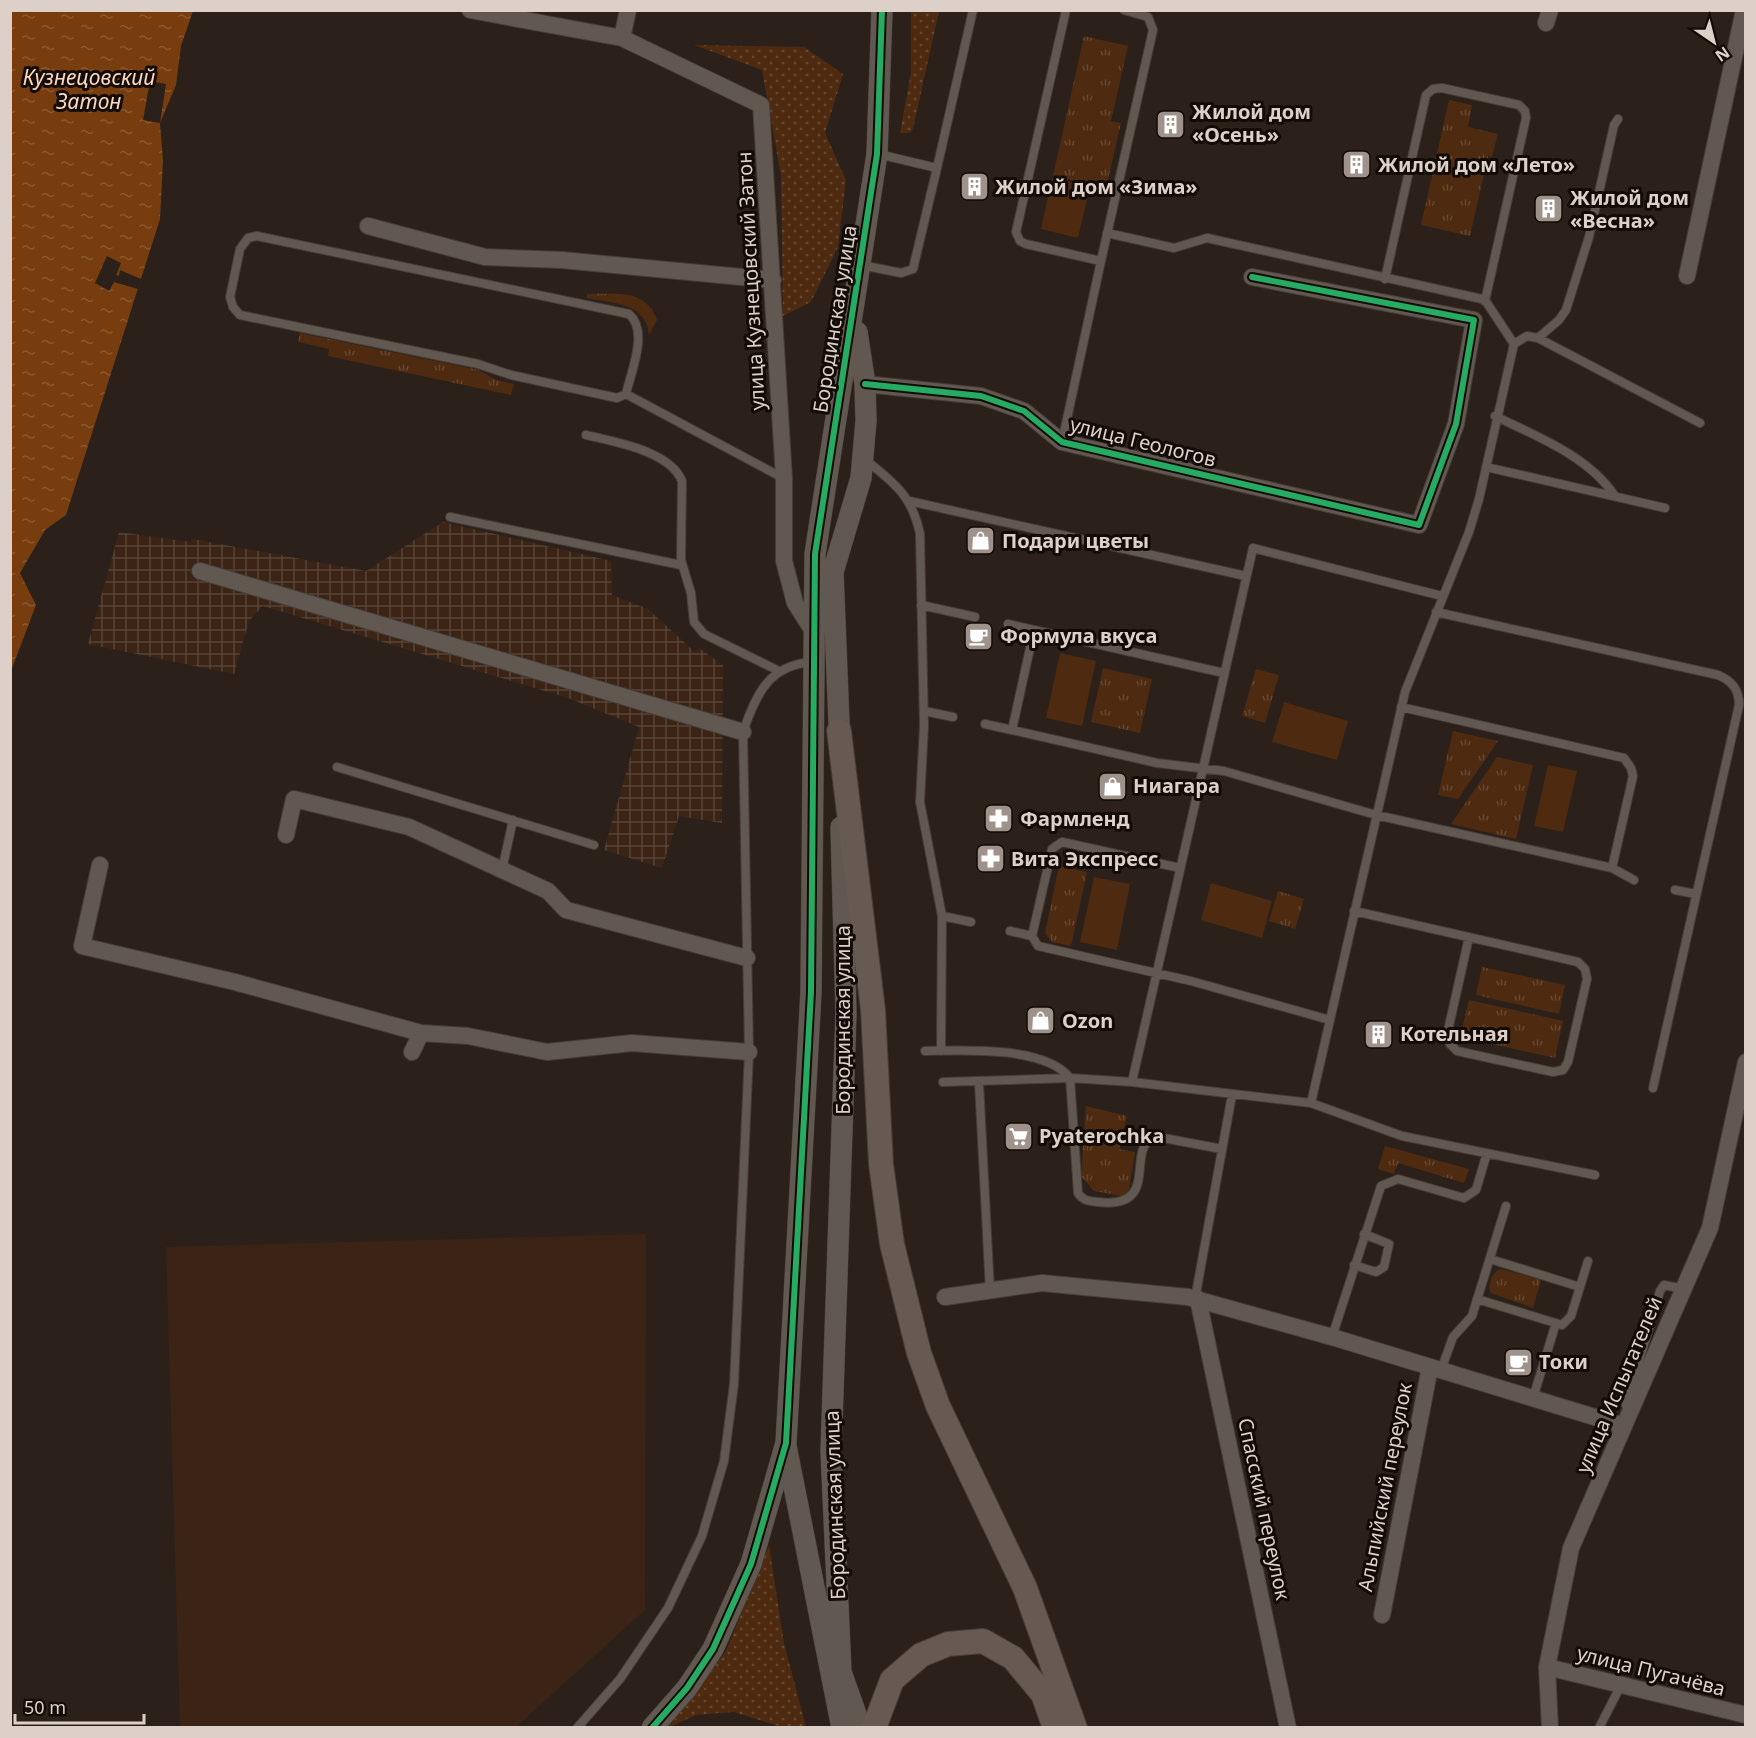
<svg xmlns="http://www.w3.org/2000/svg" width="1756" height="1738" viewBox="0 0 1756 1738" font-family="'Noto Sans',sans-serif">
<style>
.built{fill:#3b2416}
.industrial{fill:url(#industrial-grid)}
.grass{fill:url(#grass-dots)}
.park{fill:url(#park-tufts)}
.garden{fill:#4e2a10}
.water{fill:url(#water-ripples)}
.pier{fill:#2b201a}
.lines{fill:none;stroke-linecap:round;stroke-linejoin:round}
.service-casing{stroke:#463d38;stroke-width:10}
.minor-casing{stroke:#463d38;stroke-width:18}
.tertiary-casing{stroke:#463d38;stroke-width:22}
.secondary-casing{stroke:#463d38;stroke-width:26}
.service{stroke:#625852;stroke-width:8}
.minor{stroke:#625852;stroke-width:16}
.tertiary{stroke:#625852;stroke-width:21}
.secondary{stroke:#665a52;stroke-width:24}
.cycleway-casing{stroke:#130b06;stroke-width:10}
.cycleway{stroke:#26ab63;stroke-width:6}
.labels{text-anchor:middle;stroke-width:6;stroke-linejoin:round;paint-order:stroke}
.poi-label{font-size:20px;font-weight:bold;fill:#ddd0c8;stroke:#130b06;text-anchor:start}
.street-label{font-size:20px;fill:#ddd0c8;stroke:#130b06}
.water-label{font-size:21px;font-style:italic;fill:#fed7c0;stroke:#130b06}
</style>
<defs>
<pattern id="industrial-grid" width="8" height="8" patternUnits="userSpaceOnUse" patternTransform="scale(1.5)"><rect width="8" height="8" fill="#3b2416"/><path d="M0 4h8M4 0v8" fill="none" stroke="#574336"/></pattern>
<pattern id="grass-dots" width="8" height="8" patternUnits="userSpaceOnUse" patternTransform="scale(1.5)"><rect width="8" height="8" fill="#4e2a10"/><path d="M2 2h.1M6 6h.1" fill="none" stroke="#674831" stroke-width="1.8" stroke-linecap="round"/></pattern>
<pattern id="park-tufts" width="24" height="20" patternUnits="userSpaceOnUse" patternTransform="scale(1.5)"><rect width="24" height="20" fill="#4e2a10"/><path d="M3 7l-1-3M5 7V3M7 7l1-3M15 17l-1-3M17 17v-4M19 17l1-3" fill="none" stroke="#674831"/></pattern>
<pattern id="water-ripples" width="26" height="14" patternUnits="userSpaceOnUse" patternTransform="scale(1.5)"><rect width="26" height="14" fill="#773d0e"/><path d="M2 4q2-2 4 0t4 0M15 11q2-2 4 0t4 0" fill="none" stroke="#8a5830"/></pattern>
</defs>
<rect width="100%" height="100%" fill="#2b201a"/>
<path class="built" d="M 646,1234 L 645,1610 L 516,1727 L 180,1727 L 166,1247 Z"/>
<path class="industrial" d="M 443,522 L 611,561 L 612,595 L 648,609 L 695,652 L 699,648 L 723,665 L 722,823 L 679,816 L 662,868 L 604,850 L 639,727 L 568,698 L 263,606 L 249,621 L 234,674 L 88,644 L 119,532 L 190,542 L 193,539 L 366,571 Z"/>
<path class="grass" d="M 911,11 L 939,11 L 913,129 L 910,133 L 900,133 L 911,72 Z
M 694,45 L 804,47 L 843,74 L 825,133 L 846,180 L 838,247 L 811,302 L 783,316 L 781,176 L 762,70 Z
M 769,1545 L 784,1643 L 806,1727 L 782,1727 L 734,1712 L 696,1715 L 668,1728 L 726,1651 Z"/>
<path class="park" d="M 1084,36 L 1128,46 L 1111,121 L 1121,123 L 1106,188 L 1053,176 Z
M 1449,100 L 1472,105 L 1468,127 L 1498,134 L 1492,157 L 1488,156 L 1470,236 L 1421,225 Z
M 587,294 C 616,294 645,288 657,320 L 649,335 C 647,303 612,303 587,298 Z
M 300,333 L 479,370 L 496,380 L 514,384 L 511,395 L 328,356 L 329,349 L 298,342 Z
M 1103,668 L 1152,679 L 1140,733 L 1091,722 Z
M 1256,669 L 1279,675 L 1265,723 L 1242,716 Z
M 1453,731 L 1498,741 L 1458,799 L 1438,795 Z
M 1497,757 L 1533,765 L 1516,839 L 1451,824 Z
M 1059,866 L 1087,872 L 1071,946 L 1052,942 L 1045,933 Z
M 1278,891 L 1304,899 L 1295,929 L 1269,921 Z
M 1482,967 L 1565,985 L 1559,1014 L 1476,995 Z
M 1469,1000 L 1563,1021 L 1555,1058 L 1460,1037 Z
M 1086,1106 L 1127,1116 L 1119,1149 L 1135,1152 L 1129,1190 L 1122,1196 L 1094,1191 L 1081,1176 Z
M 1385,1146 L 1469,1169 L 1464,1183 L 1398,1163 L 1394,1174 L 1378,1169 Z
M 1501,1269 L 1541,1280 L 1533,1308 L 1491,1293 C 1487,1284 1492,1272 1501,1269 Z"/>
<path class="garden" d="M 1052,178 L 1090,187 L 1078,238 L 1041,229 Z
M 1060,653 L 1096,661 L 1082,726 L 1046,718 Z
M 1284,702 L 1348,721 L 1337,760 L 1272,742 Z
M 1548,765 L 1577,771 L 1563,832 L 1534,826 Z
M 1094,877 L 1130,884 L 1117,950 L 1080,942 Z
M 1211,883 L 1272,901 L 1262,938 L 1201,920 Z"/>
<path class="water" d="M 11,11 L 193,11 L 181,46 L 176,85 L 160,123 L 163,161 L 160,219 L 66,515 L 45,530 L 20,573 L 36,605 L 11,671 Z"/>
<path class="pier" d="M 150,81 L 166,84 L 160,123 L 143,120 Z
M 107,256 L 121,263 L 116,275 L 119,276 L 120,270 L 141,279 L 138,289 L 114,282 L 109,291 L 95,283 Z"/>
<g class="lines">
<defs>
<path id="service" d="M 878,154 L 937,168 L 973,10
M 1107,233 L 1174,248 L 1207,238 L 1482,299 L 1487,303 L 1514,344
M 1101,261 L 1153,30 L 1148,17 L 1124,10
M 861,265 L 901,273 L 913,269 L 937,168
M 1385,279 L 1426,95 L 1433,89 L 1442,88 L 1519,105 L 1525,111 L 1526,118 L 1485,301
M 1538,338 L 1559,320 L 1566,310 L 1589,237 L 1614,125 L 1618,119
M 626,394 C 631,372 649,331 629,314 L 257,236 L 248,238 L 240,249 L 230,297 L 233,307 L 240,315 L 478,364 L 511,375 L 617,398 L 626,394 L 783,478
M 1495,416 C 1538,437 1588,456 1615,496
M 586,435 C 615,442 670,451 682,481 L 681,560 L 691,593 L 694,622 L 704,634 L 779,671
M 1062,442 L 1101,261 L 1026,244 L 1020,241 L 1016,232 L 1066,10
M 866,460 C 894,483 912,495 920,534 L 924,726 L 920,802 L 942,916 L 941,1051
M 1486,467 L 1665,508
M 909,501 L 1246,576
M 450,517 L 681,565
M 921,605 L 975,617
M 1436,612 L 1718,675 C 1732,681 1739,689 1739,705 L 1653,1088
M 1008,624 L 1224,673
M 1034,630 L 1012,730 L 1157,763 L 1224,771 L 1376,815 L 1612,868 L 1633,776 L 1631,768 L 1624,758 L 1401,707
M 924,711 L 953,717
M 985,724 L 1012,730
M 337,767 L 594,845
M 1180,868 L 1062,842 L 1052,849 L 1032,936 L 1038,946 L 1191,981 L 1330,1020
M 1612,868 L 1634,880
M 502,870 L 513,820
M 1675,890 L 1696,894
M 1354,911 L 1578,962 L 1585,969 L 1587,979 L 1568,1062 L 1563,1070 L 1553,1072 L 1457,1051 L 1450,1044 L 1447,1035 L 1469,937
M 942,916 L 971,922
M 1010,931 L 1032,936
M 925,1051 C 963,1050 1045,1046 1070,1078 L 1078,1193 C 1083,1201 1089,1201 1098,1202 C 1165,1210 1121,1143 1158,1137 L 1222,1149
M 943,1082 L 1070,1078 L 1132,1082 L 1311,1103 L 1402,1136 L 1595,1175
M 1132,1082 L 1253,548 L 1442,596
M 979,1083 L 990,1291
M 1311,1103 L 1405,692 L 1469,532 L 1479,499 L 1514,344 L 1527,336 L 1538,338 L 1700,423
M 1490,1259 L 1580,1287
M 1354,1265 L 1376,1272 L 1384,1267 L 1389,1244 L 1364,1234
M 1195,1299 L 1232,1095
M 1477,1299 L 1562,1325 L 1571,1316 L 1588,1261
M 1332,1337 L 1381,1186 L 1398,1179 L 1464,1198 L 1476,1190 L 1487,1153
M 1441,1370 L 1453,1337 L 1472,1316 L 1506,1206
M 1533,1398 L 1556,1323
M 1626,1405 L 1660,1291 L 1664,1285 L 1684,1289
M 577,1728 L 620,1679 L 668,1608 L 702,1536 L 724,1461 L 734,1384 L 749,1052 L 743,732 C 756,694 769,665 812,662
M 1599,1728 L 1621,1685"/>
<path id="minor" d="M 470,10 L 622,38
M 628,10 L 622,38 L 761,105 L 784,478 L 784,561 L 795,603 L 813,631
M 1546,23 L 1550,10
M 368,226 L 485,257 L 562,260 L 773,280
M 1687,276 L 1744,10
M 865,384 L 981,396 L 1024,411 L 1062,442 L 1419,525 L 1456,424 L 1474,320 L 1252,277
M 200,571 L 743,732
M 286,835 L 294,799 L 409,827 L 548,891 L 566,910 L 747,958
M 100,865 L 82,946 L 235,982 L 421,1033
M 412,1052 L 421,1033 L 468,1036 L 547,1052 L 632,1043 L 749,1052
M 945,1297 L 1042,1283 L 1188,1297 L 1332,1337 L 1624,1426
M 1198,1299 L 1288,1728
M 1382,1615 L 1430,1367
M 1547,1667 L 1746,1715
M 1550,1728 L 1547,1667 L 1571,1548 L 1710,1228 L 1746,1062"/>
<path id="tertiary" d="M 840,748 L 833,572 L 861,478 L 866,421 L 865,384 L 857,332
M 841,827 L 846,1013 L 831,1451 L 841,1672 L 861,1728
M 786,1446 L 842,1728
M 652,1728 L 687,1688 L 713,1649 L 751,1564 L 786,1443 L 811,992 L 815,554 L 877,154 L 882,10"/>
<path id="secondary" d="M 839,731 L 873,1010 L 881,1164 L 892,1244 L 919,1353 L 938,1406 L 1025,1588 L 1075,1728
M 874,1728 L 892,1680 L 921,1655 L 948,1644 L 983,1641 L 1013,1658 L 1043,1694 L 1055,1728"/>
</defs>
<use href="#service" class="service-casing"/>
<use href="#minor" class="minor-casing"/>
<use href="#tertiary" class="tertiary-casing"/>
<use href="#secondary" class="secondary-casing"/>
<use href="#service" class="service"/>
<use href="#minor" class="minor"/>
<use href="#tertiary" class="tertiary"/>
<use href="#secondary" class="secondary"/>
<defs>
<path id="cycleway" d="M 865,384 L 981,396 L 1024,411 L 1062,442 L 1419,525 L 1456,424 L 1474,320 L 1252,277
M 652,1728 L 687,1688 L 713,1649 L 751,1564 L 786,1443 L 811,992 L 815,554 L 877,154 L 882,10"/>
</defs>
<use href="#cycleway" class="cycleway-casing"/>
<use href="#cycleway" class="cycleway"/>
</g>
<defs>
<symbol id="building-square" viewBox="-11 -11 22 22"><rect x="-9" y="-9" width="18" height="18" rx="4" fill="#9f928b" stroke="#130b06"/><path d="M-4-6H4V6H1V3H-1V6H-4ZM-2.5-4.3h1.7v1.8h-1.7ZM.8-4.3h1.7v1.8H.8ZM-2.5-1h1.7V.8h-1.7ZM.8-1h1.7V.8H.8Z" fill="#fff"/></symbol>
<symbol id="shop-square" viewBox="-11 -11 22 22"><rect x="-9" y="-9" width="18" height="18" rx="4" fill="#9f928b" stroke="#130b06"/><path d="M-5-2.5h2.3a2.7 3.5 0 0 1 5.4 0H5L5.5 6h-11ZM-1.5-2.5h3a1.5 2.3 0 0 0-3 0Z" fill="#fff"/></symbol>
<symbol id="cafe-square" viewBox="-11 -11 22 22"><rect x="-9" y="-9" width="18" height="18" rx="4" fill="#9f928b" stroke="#130b06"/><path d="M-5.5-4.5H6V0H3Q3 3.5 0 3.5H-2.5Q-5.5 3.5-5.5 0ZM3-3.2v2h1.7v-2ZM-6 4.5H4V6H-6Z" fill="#fff"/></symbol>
<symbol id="pharmacy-square" viewBox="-11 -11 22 22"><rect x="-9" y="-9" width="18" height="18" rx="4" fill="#9f928b" stroke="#130b06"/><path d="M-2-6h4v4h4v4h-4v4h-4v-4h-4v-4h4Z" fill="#fff"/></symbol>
<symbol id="supermarket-square" viewBox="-11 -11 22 22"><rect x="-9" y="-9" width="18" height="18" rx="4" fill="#9f928b" stroke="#130b06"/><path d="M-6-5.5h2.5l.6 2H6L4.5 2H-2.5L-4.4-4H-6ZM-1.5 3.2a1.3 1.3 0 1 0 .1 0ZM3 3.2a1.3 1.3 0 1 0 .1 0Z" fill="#fff"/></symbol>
</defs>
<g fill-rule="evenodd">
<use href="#building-square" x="1154" y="108" width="33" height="33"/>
<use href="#building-square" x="1340" y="148" width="33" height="33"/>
<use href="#building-square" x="958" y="170" width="33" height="33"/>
<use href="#building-square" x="1532" y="192" width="33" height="33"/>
<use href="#shop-square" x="964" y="524" width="33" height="33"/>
<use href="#cafe-square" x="962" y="620" width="33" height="33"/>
<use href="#shop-square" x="1096" y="770" width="33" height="33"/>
<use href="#pharmacy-square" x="982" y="802" width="33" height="33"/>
<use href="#pharmacy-square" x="974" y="842" width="33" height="33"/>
<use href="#shop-square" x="1024" y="1004" width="33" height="33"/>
<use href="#building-square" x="1362" y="1018" width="33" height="33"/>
<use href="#supermarket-square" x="1002" y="1120" width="33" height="33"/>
<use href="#cafe-square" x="1502" y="1346" width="33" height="33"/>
</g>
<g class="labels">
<g class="poi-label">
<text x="1192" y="119">Жилой дом<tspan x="1192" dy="23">«Осень»</tspan></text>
<text x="1378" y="172">Жилой дом «Лето»</text>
<text x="995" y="194">Жилой дом «Зима»</text>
<text x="1570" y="205">Жилой дом<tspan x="1570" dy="23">«Весна»</tspan></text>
<text x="1002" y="548">Подари цветы</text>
<text x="1000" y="643">Формула вкуса</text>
<text x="1133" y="793">Ниагара</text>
<text x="1020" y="826">Фармленд</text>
<text x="1011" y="866">Вита Экспресс</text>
<text x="1062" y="1028">Ozon</text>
<text x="1400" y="1041">Котельная</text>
<text x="1039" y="1143">Pyaterochka</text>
<text x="1539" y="1369">Токи</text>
</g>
<g class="street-label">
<text transform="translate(751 281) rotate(-93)" y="7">улица Кузнецовский Затон</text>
<text transform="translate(835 319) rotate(-81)" y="7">Бородинская улица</text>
<text transform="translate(1143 442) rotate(14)" y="7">улица Геологов</text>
<text transform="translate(843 1020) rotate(-90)" y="7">Бородинская улица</text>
<text transform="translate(1619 1385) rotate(-67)" y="7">улица Испытателей</text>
<text transform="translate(1385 1487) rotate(-79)" y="7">Альпийский переулок</text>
<text transform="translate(835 1505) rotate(-92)" y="7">Бородинская улица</text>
<text transform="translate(1264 1509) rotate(78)" y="7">Спасский переулок</text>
<text transform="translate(1651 1671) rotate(14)" y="7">улица Пугачёва</text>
</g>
<g class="water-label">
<text x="89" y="85">Кузнецовский<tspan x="89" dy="24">Затон</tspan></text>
</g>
</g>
<rect width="1756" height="1738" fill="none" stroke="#ddd0c8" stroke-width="24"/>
<g transform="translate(1714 42) rotate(145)" stroke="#130b06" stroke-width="4.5" paint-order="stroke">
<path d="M0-4.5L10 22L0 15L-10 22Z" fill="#ddd0c8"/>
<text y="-9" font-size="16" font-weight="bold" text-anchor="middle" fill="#ddd0c8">N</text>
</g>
<path d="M15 1714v9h129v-9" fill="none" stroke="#ddd0c8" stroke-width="3"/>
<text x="24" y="1714" font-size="18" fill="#ddd0c8" stroke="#130b06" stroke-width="4.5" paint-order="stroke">50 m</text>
</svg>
